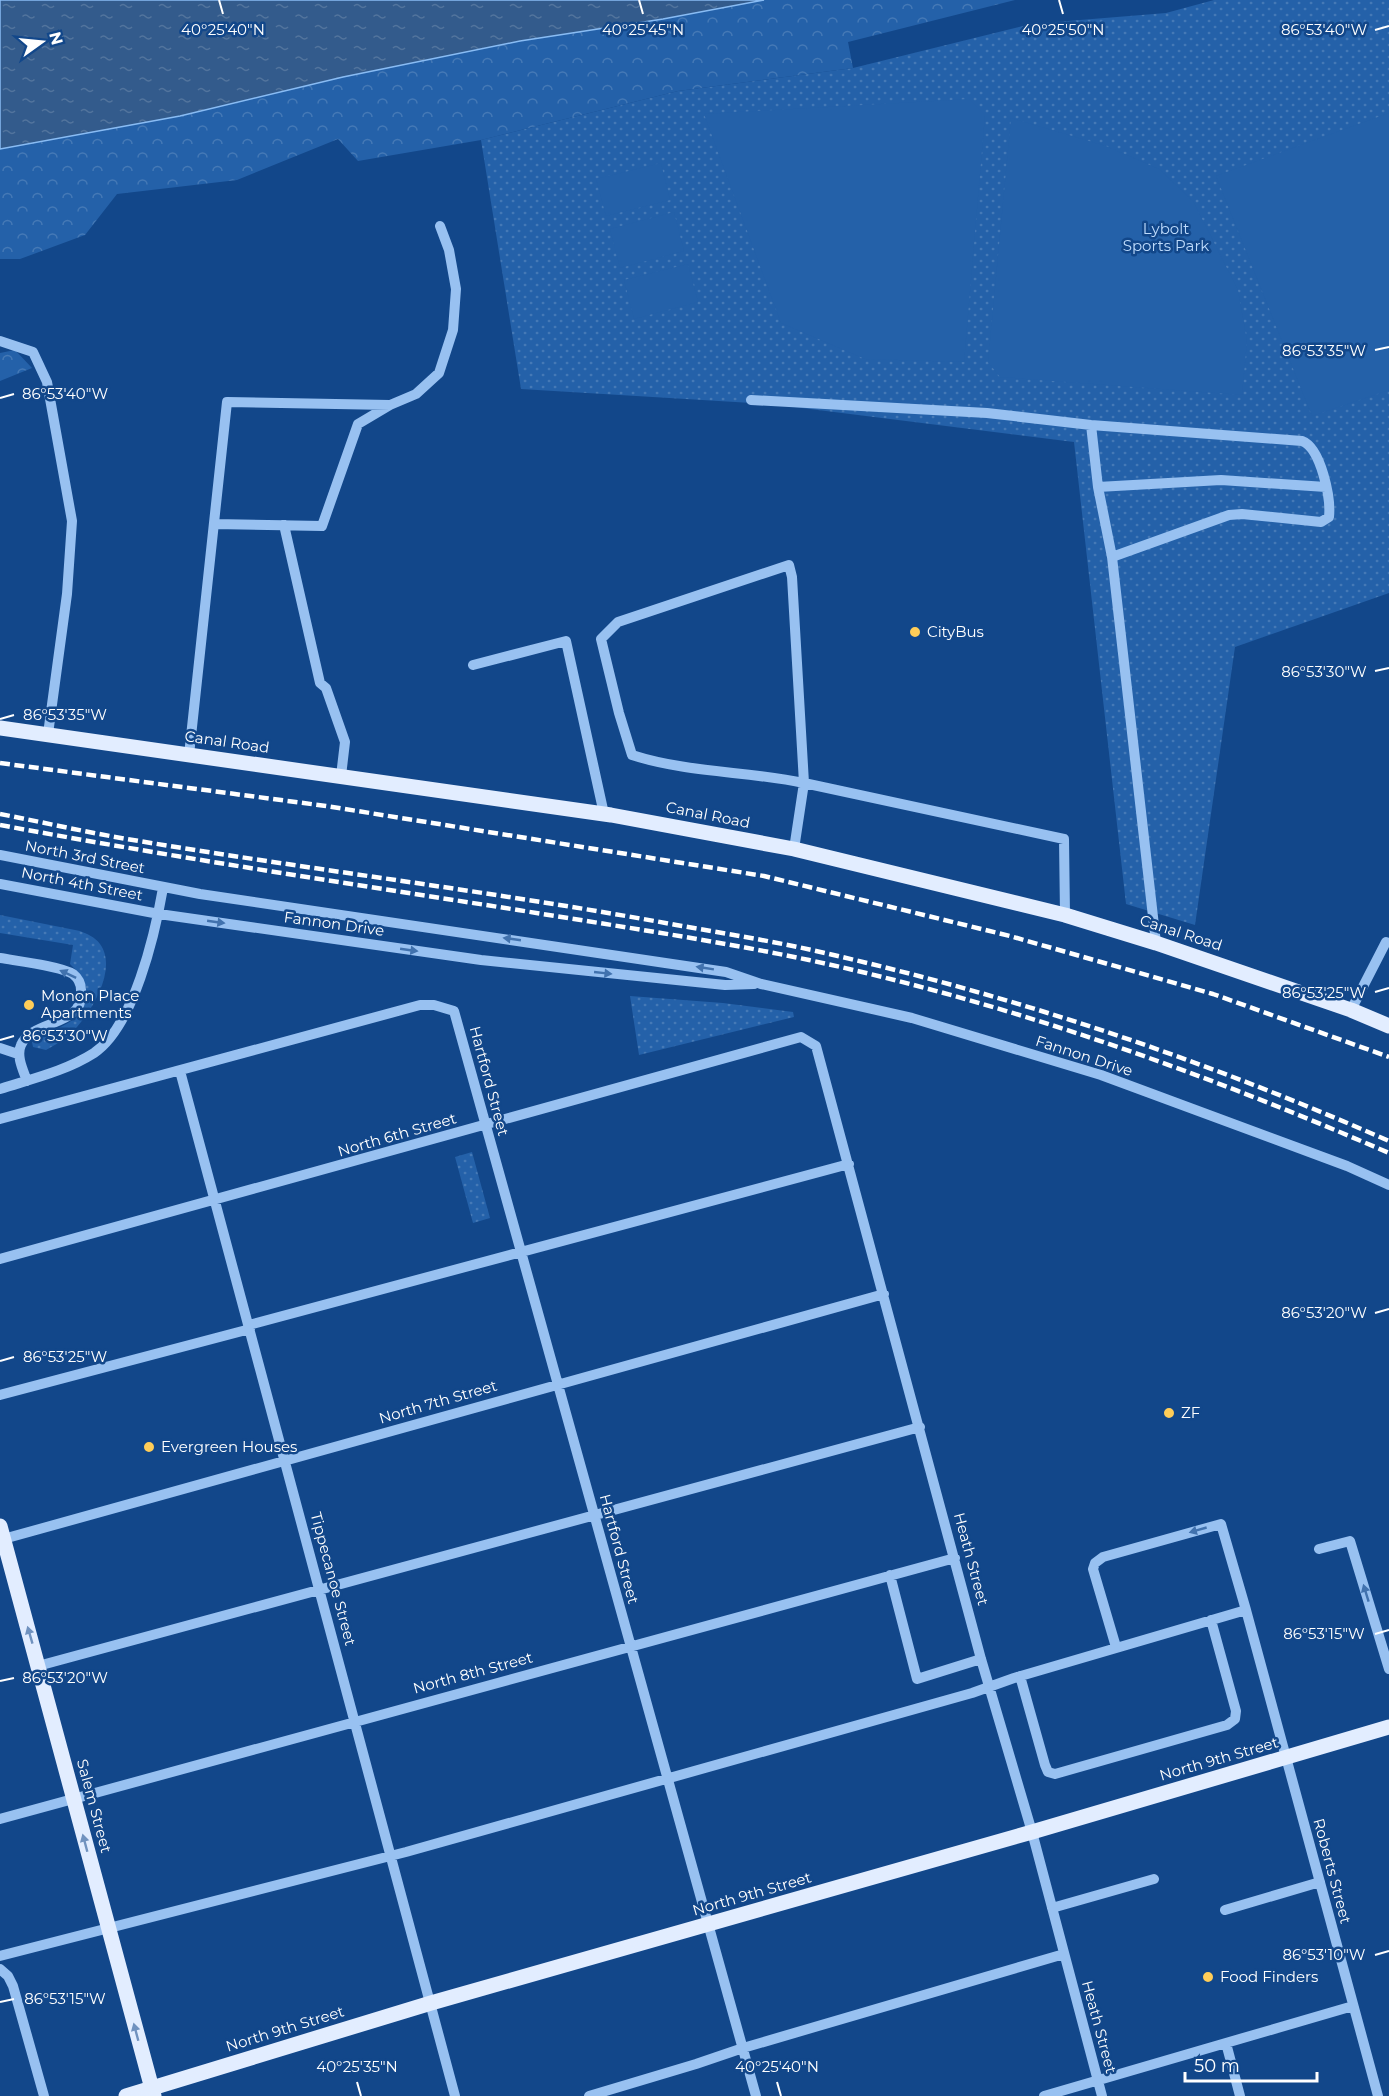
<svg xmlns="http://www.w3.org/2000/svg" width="1389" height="2096" viewBox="0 0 1389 2096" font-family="Montserrat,sans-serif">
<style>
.green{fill:url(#green-dots)}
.forest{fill:url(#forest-crowns)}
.pitch{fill:#2461a9}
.water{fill:url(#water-ripples);stroke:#89bcf4;stroke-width:1.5}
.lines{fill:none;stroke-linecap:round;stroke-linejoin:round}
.minor{stroke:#98c1f1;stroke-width:10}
.major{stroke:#e2edff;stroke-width:15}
.rail{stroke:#fff;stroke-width:4.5;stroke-dasharray:10 4.5;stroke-linecap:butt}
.oneway{fill:#4172ae}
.oneway2{fill:#7092bf}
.ticks{fill:none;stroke:#fff;stroke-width:2}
.poi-dot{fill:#ffcd58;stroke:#12478a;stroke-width:2}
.labels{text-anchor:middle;stroke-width:5;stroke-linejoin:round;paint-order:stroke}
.park-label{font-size:15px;fill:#bedbfc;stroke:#12478a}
.poi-label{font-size:15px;fill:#fff;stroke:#12478a;text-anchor:start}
.street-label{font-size:15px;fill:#fff;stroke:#12478a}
.ticks-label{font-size:15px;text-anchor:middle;fill:#fff;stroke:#12478a;stroke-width:5;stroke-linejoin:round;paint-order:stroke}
</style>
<defs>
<pattern id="green-dots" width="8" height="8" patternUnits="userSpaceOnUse" patternTransform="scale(1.5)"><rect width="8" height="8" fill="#2461a9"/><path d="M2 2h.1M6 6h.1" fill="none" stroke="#4579b6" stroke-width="1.8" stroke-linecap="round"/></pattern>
<pattern id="forest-crowns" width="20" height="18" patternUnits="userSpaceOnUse" patternTransform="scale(1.5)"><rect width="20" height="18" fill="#2461a9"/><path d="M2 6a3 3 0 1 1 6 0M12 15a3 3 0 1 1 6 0" fill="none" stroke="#4579b6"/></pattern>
<pattern id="water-ripples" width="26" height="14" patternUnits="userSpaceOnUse" patternTransform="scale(1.5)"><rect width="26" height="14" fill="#335b8c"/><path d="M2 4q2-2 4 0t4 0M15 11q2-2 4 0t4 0" fill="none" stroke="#52749d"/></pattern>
</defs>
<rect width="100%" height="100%" fill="#12478a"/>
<path class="green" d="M 1214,0 L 1389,0 L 1389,593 L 1235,647 L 1195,925 L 1126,904 L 1074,442 L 770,404 L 521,389 L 481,140 L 678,91 L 853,68 L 1031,24 L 1166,13 Z
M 0,915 L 80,931 C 87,934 95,937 100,944 C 119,970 89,1017 69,1035 C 63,1041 53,1046 46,1050 L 33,1047 L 32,1042 C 51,1026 83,1027 86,996 C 87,981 80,974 70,964 L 73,945 L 0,933 Z
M 630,996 L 723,1003 L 793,1012 L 794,1017 L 639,1055 Z
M 472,1152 L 490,1218 L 473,1223 L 455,1157 Z"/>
<path class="forest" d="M 764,0 L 1015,0 L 848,42 L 853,68 L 678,91 L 481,140 L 358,161 L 338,139 L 237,180 L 117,194 L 85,235 L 20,259 L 0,259 L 0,149 L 180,116 L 343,77 L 520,41 L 663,19 Z
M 15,350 L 32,368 L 0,381 L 0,353 Z"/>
<path class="pitch" d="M 969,99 L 985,115 L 964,362 L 865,359 L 781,323 L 704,114 Z
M 1389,113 L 1389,390 L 1312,416 L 1216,176 Z
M 1011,118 L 1106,146 L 1159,169 L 1193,201 L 1238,290 L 1247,341 L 1242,395 L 1000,377 L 988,362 Z
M 661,163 L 670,200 L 606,216 L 596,179 Z
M 674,212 L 684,251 L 620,268 L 610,229 Z
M 688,264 L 698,302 L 634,319 L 624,280 Z"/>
<path class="water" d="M 0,0 L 764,0 L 663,19 L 520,41 L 343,77 L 180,116 L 0,149 Z"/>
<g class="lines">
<path class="minor" d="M 0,341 L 33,352 L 47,382 L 72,521 L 67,594 L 48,734
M 751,400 L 987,413 L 1091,425 L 1302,441 C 1321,448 1331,498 1329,517 L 1321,522 L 1242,514 L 1229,515 L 1112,557
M 1091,425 L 1098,487 L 1112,557 L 1156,943
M 1098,487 L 1221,480 L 1326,487
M 214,524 L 322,526 L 358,424 L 390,405 L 416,394 L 439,373 L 453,330 L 456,289 L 449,250 L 440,226
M 284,525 L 320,683 L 326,688 L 345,742 L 341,776
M 789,565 L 792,577 L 804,783 C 747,771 688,773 632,755 L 619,713 L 601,639 L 618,622 Z
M 473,665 L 566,641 L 604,814
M 189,755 L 227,402 L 390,405
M 794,849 L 804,783 L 1064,839 L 1065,915
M 0,855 L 200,894 L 726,972 L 761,984 L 912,1018 L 1101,1075 L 1347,1166 L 1389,1185
M 0,884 L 159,914 L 481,960 L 725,985 L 754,984
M 0,958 C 17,961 60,966 73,974 C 78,978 81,984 81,990 C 86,1027 32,1019 21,1045 C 16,1056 23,1070 27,1081
M 1351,1010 L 1386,942
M 0,1048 L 18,1054
M 180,1071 L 455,2096
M 0,1089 C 31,1079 66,1071 94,1053 C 134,1026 155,934 163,888
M 0,1119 L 420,1005 L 434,1005 L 454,1011 L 756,2096
M 0,1259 L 801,1037 L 816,1046 L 981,1659 L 1032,1832 L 1102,2096
M 249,1325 L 849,1164
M 0,1395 L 250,1329
M 0,1540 L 884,1294
M 1319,1549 L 1350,1541 L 1389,1669
M 890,1575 L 917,1679 L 981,1659
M 1116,1647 L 1093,1569 L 1095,1563 L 1103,1557 L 1221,1524 L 1246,1610
M 38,1666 L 920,1427
M 1020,1676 L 1045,1765 L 1048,1772 L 1055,1774 L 1227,1725 L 1235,1719 L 1236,1711 L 1211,1620
M 0,1819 L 955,1558
M 1052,1908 L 1154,1879
M 1225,1910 L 1320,1882
M 0,1956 L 406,1852 L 972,1693 L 1014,1678 L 1246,1610 L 1378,2096
M 0,1969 L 8,1976 L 13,1986 L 44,2096
M 1226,2043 L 1240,2096
M 589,2096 L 696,2064 L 743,2048 L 1064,1954
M 1044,2096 L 1353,2006"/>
<path class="major" d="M 0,728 L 611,815 L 794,849 L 1065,915 L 1156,943 L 1351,1010 L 1389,1026
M 0,1526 L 154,2096
M 126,2096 L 431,2003 L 1032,1832 L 1389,1727"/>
<path class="rail" d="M 0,763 L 326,806 L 764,876 L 1010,936 L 1213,994 L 1389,1057
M 0,814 C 42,822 85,832 127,839 C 312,870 498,892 682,926 C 727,934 772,941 816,951 C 1016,996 1202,1059 1389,1141
M 0,825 C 172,857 345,883 518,910 C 616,926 713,940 809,960 C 1009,1003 1202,1072 1389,1153"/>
</g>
<defs><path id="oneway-solid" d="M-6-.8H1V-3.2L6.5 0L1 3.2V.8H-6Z" transform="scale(1.5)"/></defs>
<g class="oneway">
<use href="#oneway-solid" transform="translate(216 922) rotate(8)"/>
<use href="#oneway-solid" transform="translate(512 939) rotate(-172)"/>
<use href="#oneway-solid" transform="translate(409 950) rotate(8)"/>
<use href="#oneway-solid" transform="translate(705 968) rotate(-171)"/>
<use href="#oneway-solid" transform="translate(603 973) rotate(6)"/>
<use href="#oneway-solid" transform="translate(68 974) rotate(-155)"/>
<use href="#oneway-solid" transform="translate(1198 1530) rotate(164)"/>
<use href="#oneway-solid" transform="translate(1366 1593) rotate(-107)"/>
</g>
<g class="oneway2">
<use href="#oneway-solid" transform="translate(30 1635) rotate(-106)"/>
<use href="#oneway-solid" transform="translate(85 1843) rotate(-105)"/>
<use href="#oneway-solid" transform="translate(136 2032) rotate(-105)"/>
</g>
<path class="ticks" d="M 219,0 L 223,14M 639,0 L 643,14M 1059,0 L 1063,14M 1375,30 L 1389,26M 1375,350 L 1389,347M 0,398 L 14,394M 1375,671 L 1389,668M 0,719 L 14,715M 1375,992 L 1389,988M 0,1040 L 14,1036M 1375,1313 L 1389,1309M 0,1361 L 14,1357M 1375,1634 L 1389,1630M 0,1681 L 14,1678M 1375,1955 L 1389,1951M 0,2002 L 14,1999M 357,2082 L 361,2096M 777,2082 L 781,2096"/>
<g class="poi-dot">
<circle cx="915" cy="632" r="6"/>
<circle cx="29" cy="1005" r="6"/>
<circle cx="1169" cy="1413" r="6"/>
<circle cx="149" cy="1447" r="6"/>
<circle cx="1208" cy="1977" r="6"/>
</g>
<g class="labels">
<g class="park-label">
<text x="1166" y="234">Lybolt<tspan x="1166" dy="17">Sports Park</tspan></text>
</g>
<g class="poi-label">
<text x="927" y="637">CityBus</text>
<text x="41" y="1001">Monon Place<tspan x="41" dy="17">Apartments</tspan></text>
<text x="1181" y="1418">ZF</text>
<text x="161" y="1452">Evergreen Houses</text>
<text x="1220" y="1982">Food Finders</text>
</g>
<g class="street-label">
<text transform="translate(227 742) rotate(8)" y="5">Canal Road</text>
<text transform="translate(708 815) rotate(11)" y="5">Canal Road</text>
<text transform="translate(85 857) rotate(11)" y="5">North 3rd Street</text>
<text transform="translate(82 884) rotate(11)" y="5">North 4th Street</text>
<text transform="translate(334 924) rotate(8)" y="5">Fannon Drive</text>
<text transform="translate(1181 933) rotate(18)" y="5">Canal Road</text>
<text transform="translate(1084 1056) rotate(18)" y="5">Fannon Drive</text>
<text transform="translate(489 1081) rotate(75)" y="5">Hartford Street</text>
<text transform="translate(397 1135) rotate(-16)" y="5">North 6th Street</text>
<text transform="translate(438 1402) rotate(-16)" y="5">North 7th Street</text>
<text transform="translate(619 1549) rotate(75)" y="5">Hartford Street</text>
<text transform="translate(971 1559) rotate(75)" y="5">Heath Street</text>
<text transform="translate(333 1579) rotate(75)" y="5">Tippecanoe Street</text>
<text transform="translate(473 1673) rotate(-15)" y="5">North 8th Street</text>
<text transform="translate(1219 1759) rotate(-16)" y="5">North 9th Street</text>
<text transform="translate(94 1806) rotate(75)" y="5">Salem Street</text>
<text transform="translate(1332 1871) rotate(75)" y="5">Roberts Street</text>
<text transform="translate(752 1894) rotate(-16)" y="5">North 9th Street</text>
<text transform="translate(1099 2027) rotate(75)" y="5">Heath Street</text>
<text transform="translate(285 2029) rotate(-17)" y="5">North 9th Street</text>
</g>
</g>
<g class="ticks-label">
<text x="223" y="35">40°25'40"N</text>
<text x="643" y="35">40°25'45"N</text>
<text x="1063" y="35">40°25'50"N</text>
<text x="1324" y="35">86°53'40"W</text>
<text x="1324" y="356">86°53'35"W</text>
<text x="65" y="399">86°53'40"W</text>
<text x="1324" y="677">86°53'30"W</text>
<text x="65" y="720">86°53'35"W</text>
<text x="1324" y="998">86°53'25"W</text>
<text x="65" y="1041">86°53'30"W</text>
<text x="1324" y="1318">86°53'20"W</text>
<text x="65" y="1362">86°53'25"W</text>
<text x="1324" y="1639">86°53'15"W</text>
<text x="65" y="1683">86°53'20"W</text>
<text x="1324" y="1960">86°53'10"W</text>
<text x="65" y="2004">86°53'15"W</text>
<text x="357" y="2072">40°25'35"N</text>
<text x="777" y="2072">40°25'40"N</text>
</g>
<g transform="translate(42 42) rotate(75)" stroke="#12478a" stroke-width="4.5" paint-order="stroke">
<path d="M0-4.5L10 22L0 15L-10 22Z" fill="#ffffff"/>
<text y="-9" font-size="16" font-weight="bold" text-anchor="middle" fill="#ffffff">N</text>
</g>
<path d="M1185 2072v9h132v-9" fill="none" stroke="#ffffff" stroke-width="3"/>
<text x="1194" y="2072" font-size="18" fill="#ffffff" stroke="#12478a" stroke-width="4.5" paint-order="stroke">50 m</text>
</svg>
